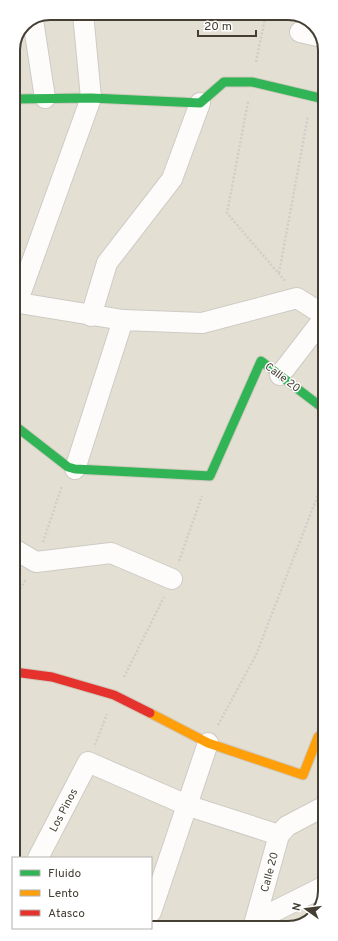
<svg xmlns="http://www.w3.org/2000/svg" width="338" height="941" viewBox="0 0 338 941" font-family="Overpass,sans-serif">
<style>
.residential{fill:#e4dfd3}
.lines{fill:none;stroke-linecap:round;stroke-linejoin:round}
.street-casing{stroke:#cdcbc4;stroke-width:22}
.fast-casing{stroke:#cfcabd;stroke-width:11}
.slow-casing{stroke:#cfcabd;stroke-width:11}
.jam-casing{stroke:#cfcabd;stroke-width:11}
.path{stroke:#d0cec9;stroke-width:2.5;stroke-dasharray:2 2;stroke-linecap:butt}
.street{stroke:#fdfcfb;stroke-width:20}
.fast{stroke:#30b455;stroke-width:9}
.slow{stroke:#ff9f0a;stroke-width:9}
.jam{stroke:#e5322d;stroke-width:9}
.labels{text-anchor:middle;stroke-width:3;stroke-linejoin:round;paint-order:stroke}
.street-label{font-size:11px;fill:#453f33;stroke:#fff}
.rim{fill:none;stroke:#453f33;stroke-width:2}
</style>
<rect width="100%" height="100%" fill="#f0ede6"/>
<path class="residential" d="M 50,13 L 293,13 L 312,22 L 324,40 L 325,891 L 318,913 L 298,927 L 151,927 L 151,858 L 14,858 L 13,48 L 24,24 Z"/>
<g class="lines">
<defs>
<path id="street" d="M 33,20 L 45,98
M 300,32 L 322,37
M 13,302 L 123,320 L 202,323 L 297,298 L 324,315
M 17,303 L 91,98 L 83,13
M 91,316 L 107,263 L 172,179 L 200,103
M 280,375 L 324,318
M 75,469 L 123,320
M 14,549 L 36,562 L 111,553 L 172,579
M 38,858 L 88,762 L 189,806 L 279,835
M 151,912 L 208,743
M 255,921 L 279,835 L 287,826 L 325,806
M 255,921 L 325,886"/>
<path id="fast" d="M 13,99 L 91,98 L 200,103 L 224,82 L 252,82 L 324,99
M 14,425 L 68,467 L 75,469 L 210,476 L 261,361 L 324,409"/>
<path id="slow" d="M 150,713 L 208,743 L 303,775 L 318,737 L 325,731"/>
<path id="jam" d="M 14,672 L 52,677 L 114,695 L 150,713"/>
</defs>
<use href="#street" class="street-casing"/>
<use href="#fast" class="fast-casing"/>
<use href="#slow" class="slow-casing"/>
<use href="#jam" class="jam-casing"/>
<path class="path" d="M 256,62 L 266,13
M 248,102 L 227,213 L 285,281
M 279,273 L 308,116
M 43,542 L 62,486
M 179,561 L 202,496
M 14,599 L 26,579
M 124,677 L 164,597
M 218,725 L 256,655 L 324,479
M 95,745 L 107,714
M 166,925 L 173,927"/>
<use href="#street" class="street"/>
<use href="#fast" class="fast"/>
<use href="#slow" class="slow"/>
<use href="#jam" class="jam"/>
</g>
<g class="labels">
<g class="street-label">
<text transform="translate(283 377) rotate(37)" y="4">Calle 20</text>
<text transform="translate(63 810) rotate(-62)" y="4">Los Pinos</text>
<text transform="translate(269 872) rotate(-75)" y="4">Calle 20</text>
</g>
</g>
<path d="M0 0H338V941H0ZM50 20H288A30 30 0 0 1 318 50V891A30 30 0 0 1 288 921H50A30 30 0 0 1 20 891V50A30 30 0 0 1 50 20Z" fill="#fff" fill-rule="evenodd"/>
<path class="rim" d="M50 20H288A30 30 0 0 1 318 50V891A30 30 0 0 1 288 921H50A30 30 0 0 1 20 891V50A30 30 0 0 1 50 20Z"/>
<rect x="12" y="857" width="140" height="72" fill="#ffffff" stroke="#b5b2ad"/>
<rect x="20" y="870" width="20" height="6" fill="#30b455" stroke="#b5b2ad"/>
<text x="48" y="877" font-size="12" fill="#453f33">Fluido</text>
<rect x="20" y="890" width="20" height="6" fill="#ff9f0a" stroke="#b5b2ad"/>
<text x="48" y="897" font-size="12" fill="#453f33">Lento</text>
<rect x="20" y="910" width="20" height="6" fill="#e5322d" stroke="#b5b2ad"/>
<text x="48" y="917" font-size="12" fill="#453f33">Atasco</text>
<g transform="translate(306 909) rotate(284)" stroke="#ffffff" stroke-width="3" paint-order="stroke">
<path d="M0-3L7 15L0 10L-7 15Z" fill="#453f33"/>
<text y="-6" font-size="11" font-weight="bold" text-anchor="middle" fill="#453f33">N</text>
</g>
<path d="M198 30v6h58v-6" fill="none" stroke="#453f33" stroke-width="2"/>
<text x="204" y="30" font-size="12" fill="#453f33" stroke="#ffffff" stroke-width="3" paint-order="stroke">20 m</text>
</svg>
